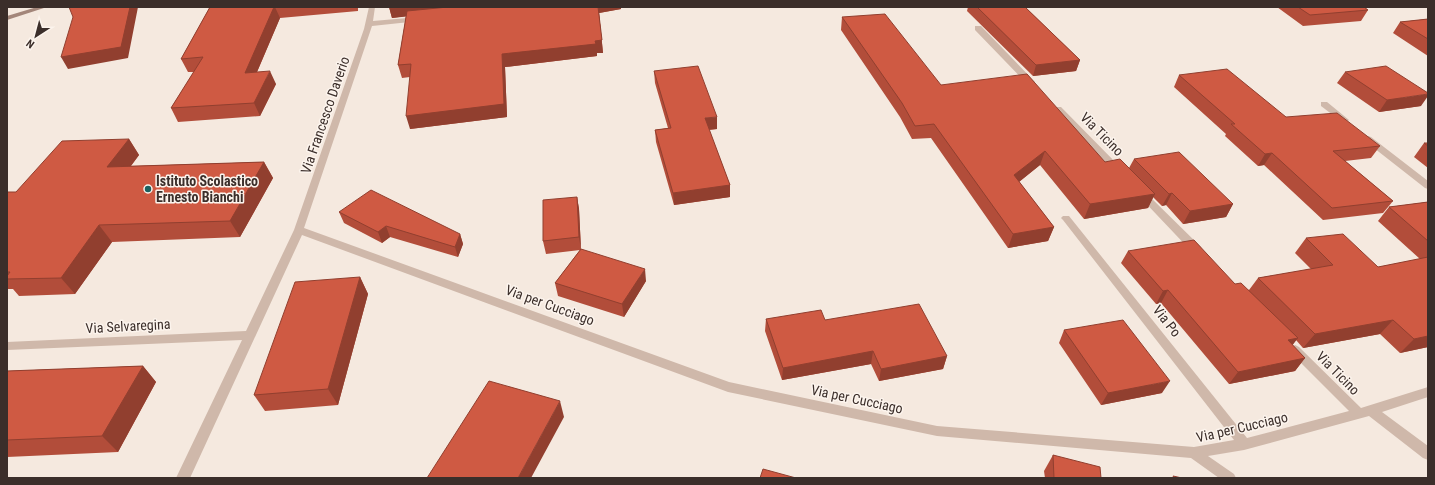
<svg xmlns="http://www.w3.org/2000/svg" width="1435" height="485" viewBox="0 0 1435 485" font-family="'Roboto Condensed',sans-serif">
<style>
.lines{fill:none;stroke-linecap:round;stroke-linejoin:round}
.minor{fill:#cfb8aa;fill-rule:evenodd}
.secondary{fill:#a3867a;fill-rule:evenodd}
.wall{fill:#b24d3a}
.shaded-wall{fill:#913f2f}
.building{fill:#cf5a43;stroke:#913f2f}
.poi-dot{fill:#1b6160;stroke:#fcf4ed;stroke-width:1.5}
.labels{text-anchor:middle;stroke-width:3;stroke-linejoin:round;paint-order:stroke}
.street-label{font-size:14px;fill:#3b2e2a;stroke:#fcf4ed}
.poi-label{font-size:14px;font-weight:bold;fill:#3b2e2a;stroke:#fcf4ed;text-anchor:start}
</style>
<rect width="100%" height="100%" fill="#f5e9df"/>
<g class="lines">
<path class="minor" d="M 369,7 L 375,7 L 373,21 L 419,17 L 423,19 L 419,21 L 372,26 L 304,228 L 729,382 L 937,426 L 1194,447 L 1234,440 L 1063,220 L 1061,218 L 1063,216 L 1069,216 L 1247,438 L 1349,411 L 1291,353 L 1289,350 L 1291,347 L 1295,345 L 1299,347 L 1361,408 L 1428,387 L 1428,397 L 1382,412 L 1428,446 L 1428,460 L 1423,458 L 1369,416 L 1244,450 L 1208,456 L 1234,474 L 1236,478 L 1219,478 L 1191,458 L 937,436 L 728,392 L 302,235 L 190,478 L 176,478 L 242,340 L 7,350 L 7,342 L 246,331 L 294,230 L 364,29 Z
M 975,26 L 981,26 L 1035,82 L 1035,86 L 1029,86 L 975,30 Z
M 1321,102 L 1327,102 L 1349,120 L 1345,123 L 1342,122 L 1321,106 Z
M 1055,107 L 1061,107 L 1121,168 L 1123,170 L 1121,172 L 1115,172 L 1055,111 L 1054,109 Z
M 1368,136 L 1371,137 L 1428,181 L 1428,189 L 1425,188 L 1365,141 L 1364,139 L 1365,137 Z
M 1141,190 L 1144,191 L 1201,247 L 1202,250 L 1201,253 L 1193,253 L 1138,195 L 1136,193 L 1138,191 Z"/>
<path class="secondary" d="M 37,7 L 47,7 L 7,20 L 7,16 Z"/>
</g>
<path class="wall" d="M 210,7 L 358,7 L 358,11 L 280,18 L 257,72 L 276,84 L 260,116 L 178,122 L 171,108 L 194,72 L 188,72 L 181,59 Z
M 389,7 L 621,7 L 621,9 L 599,13 L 603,53 L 597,53 L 597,56 L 505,67 L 507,117 L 410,129 L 410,77 L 402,78 L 398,65 L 406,16 L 392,18 Z
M 968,7 L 1025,7 L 1080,60 L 1076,71 L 1033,76 L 967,11 Z
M 1277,7 L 1364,7 L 1368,10 L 1361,21 L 1303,26 Z
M 842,17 L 941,85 L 1105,162 L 1129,168 L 1134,159 L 1233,204 L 1226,217 L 1183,224 L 1166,205 L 1162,206 L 1153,197 L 1148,208 L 1084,219 L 1040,165 L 1019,182 L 1054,227 L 1048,241 L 1008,248 L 931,138 L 912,139 L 900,117 L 841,30 Z
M 1428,19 L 1428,56 L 1393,33 L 1400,22 Z
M 654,71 L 717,129 L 709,130 L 730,185 L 730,197 L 674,205 L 656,142 L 655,130 L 668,128 L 655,83 Z
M 1345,72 L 1421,106 L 1379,112 L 1337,83 Z
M 1179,75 L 1286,117 L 1380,146 L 1371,158 L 1345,161 L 1393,201 L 1383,213 L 1323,220 L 1264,165 L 1258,166 L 1225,136 L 1226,134 L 1174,87 Z
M 129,139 L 139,155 L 131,166 L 264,162 L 273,178 L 240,237 L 112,242 L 75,294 L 19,296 L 13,289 L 7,289 L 7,192 L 16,192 Z
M 1424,143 L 1428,143 L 1428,168 L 1414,157 Z
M 577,197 L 579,209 L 581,249 L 646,281 L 624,317 L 558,296 L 555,283 L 580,250 L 546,254 L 543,241 Z
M 1428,202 L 1428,347 L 1400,353 L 1380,334 L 1303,348 L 1296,340 L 1292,345 L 1305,358 L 1295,371 L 1229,384 L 1161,303 L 1156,304 L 1121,263 L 1128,251 L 1235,284 L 1249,290 L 1258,278 L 1311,269 L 1295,253 L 1306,238 L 1378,267 L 1420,259 L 1378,221 L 1389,207 Z
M 339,212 L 460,234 L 463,244 L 458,257 L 390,237 L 382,243 L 344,223 Z
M 360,277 L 368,294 L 338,405 L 265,411 L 254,395 Z
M 766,319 L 825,320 L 947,356 L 943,369 L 879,381 L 871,364 L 782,380 L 765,331 Z
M 1064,330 L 1162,393 L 1101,405 L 1059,343 Z
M 143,366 L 156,382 L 118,452 L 7,457 L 7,371 Z
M 1053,455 L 1101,478 L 1045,478 L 1044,471 Z"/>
<path class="shaded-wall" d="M 130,7 L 138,7 L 128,58 L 68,69 L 61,57 Z
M 274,7 L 275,7 L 280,18 L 251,86 L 245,73 Z
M 389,7 L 496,7 L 392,18 Z
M 598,7 L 621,7 L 621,9 L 599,13 L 603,53 L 597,53 L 597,56 L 505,67 L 507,117 L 410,129 L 406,116 L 502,54 L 595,41 Z
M 1080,60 L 1076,71 L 1033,76 L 1036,65 Z
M 270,71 L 276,84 L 260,116 L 254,103 Z
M 1428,94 L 1428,96 L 1421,106 L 1379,112 L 1387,100 Z
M 717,117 L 717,129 L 705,130 L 705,118 Z
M 129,139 L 139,155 L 118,183 L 107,167 Z
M 1045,151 L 1040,165 L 1009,190 L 1014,175 Z
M 1272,153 L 1264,165 L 1258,166 L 1265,154 Z
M 264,162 L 273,178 L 240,237 L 230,221 Z
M 730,185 L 730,197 L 674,205 L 673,193 Z
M 1172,193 L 1166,205 L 1162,206 L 1169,194 Z
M 1155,194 L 1148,208 L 1084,219 L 1090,204 Z
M 577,197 L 579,209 L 581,250 L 579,237 Z
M 1233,204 L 1226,217 L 1183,224 L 1190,211 Z
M 99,225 L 112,242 L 75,294 L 61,278 Z
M 386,226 L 390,237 L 382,243 L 378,232 Z
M 1054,227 L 1048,241 L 1008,248 L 1013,234 Z
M 460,234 L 463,244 L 458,257 L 455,247 Z
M 645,269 L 646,281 L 624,317 L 622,304 Z
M 360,277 L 368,294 L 338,405 L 328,389 Z
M 1168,290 L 1161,303 L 1156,304 L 1163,291 Z
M 1393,320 L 1380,334 L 1303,348 L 1315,334 Z
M 1428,336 L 1428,347 L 1400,353 L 1414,339 Z
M 1298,338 L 1288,351 L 1288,340 Z
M 873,351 L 871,364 L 782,380 L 783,368 Z
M 947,356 L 943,369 L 879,381 L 881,369 Z
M 1305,358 L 1295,371 L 1229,384 L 1238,372 Z
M 143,366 L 156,382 L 118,452 L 102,436 Z
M 1170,381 L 1162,393 L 1101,405 L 1108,393 Z
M 560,401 L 564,417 L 531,478 L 518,478 Z"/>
<path class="building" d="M 69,7 L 130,7 L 121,47 L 61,57 L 73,17 Z
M 210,7 L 274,7 L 245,73 L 270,71 L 254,103 L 171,108 L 203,57 L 181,59 Z
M 448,7 L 598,7 L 602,40 L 595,41 L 596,44 L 502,54 L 504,104 L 406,116 L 411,64 L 398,65 L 407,11 Z
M 977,7 L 1025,7 L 1080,60 L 1036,65 Z
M 1298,7 L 1364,7 L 1368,10 L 1310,15 Z
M 885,14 L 941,85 L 1027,74 L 1105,162 L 1120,159 L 1155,194 L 1090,204 L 1045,151 L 1014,175 L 1054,227 L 1013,234 L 934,124 L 915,126 L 902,103 L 842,17 Z
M 1428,19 L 1428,39 L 1400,22 Z
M 698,66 L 717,117 L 705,118 L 730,185 L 673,193 L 655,130 L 671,128 L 654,71 Z
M 1386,66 L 1428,93 L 1428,94 L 1387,100 L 1345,72 Z
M 1227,69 L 1286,117 L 1337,113 L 1380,146 L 1333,151 L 1393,201 L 1332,208 L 1272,153 L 1265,154 L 1231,124 L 1235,124 L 1179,75 Z
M 129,139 L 107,167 L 264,162 L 230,221 L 99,225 L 61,278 L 7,279 L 7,276 L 10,272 L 7,272 L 7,192 L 16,192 L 62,141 Z
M 1424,143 L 1428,143 L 1428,146 Z
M 1179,152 L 1233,204 L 1190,211 L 1172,193 L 1169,194 L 1134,159 Z
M 371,190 L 460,234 L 455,247 L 386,226 L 378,232 L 339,212 Z
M 577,197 L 579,237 L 543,241 L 543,200 Z
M 1428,202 L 1428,241 L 1389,207 Z
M 1343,234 L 1378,267 L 1428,257 L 1428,336 L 1414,339 L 1393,320 L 1315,334 L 1258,278 L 1333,265 L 1306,238 Z
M 1194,240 L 1235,284 L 1241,283 L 1298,338 L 1288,340 L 1305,358 L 1238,372 L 1168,290 L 1163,291 L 1128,251 Z
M 581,249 L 645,269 L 622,304 L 555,283 Z
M 360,277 L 328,389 L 254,395 L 295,282 Z
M 919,304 L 947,356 L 881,369 L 873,351 L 783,368 L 766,319 L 821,310 L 825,320 Z
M 1123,320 L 1170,381 L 1108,393 L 1064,330 Z
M 143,366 L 102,436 L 7,440 L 7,371 Z
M 489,381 L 560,401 L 518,478 L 427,478 Z
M 1053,455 L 1100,467 L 1101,478 L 1054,478 Z
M 763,469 L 796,478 L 760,478 Z
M 1173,476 L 1182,478 L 1174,478 Z"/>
<circle class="poi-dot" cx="148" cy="189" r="4"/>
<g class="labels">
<g class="street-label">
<text transform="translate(325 115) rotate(-71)" y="5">Via Francesco Daverio</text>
<text transform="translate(1102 134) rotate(45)" y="5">Via Ticino</text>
<text transform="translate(550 305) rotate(20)" y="5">Via per Cucciago</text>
<text transform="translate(1167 321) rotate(52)" y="5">Via Po</text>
<text transform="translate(128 326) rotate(-3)" y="5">Via Selvaregina</text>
<text transform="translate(1338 373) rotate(45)" y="5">Via Ticino</text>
<text transform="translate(857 399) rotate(12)" y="5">Via per Cucciago</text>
<text transform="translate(1242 427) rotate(-13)" y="5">Via per Cucciago</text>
</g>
<g class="poi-label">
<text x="156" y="186">Istituto Scolastico<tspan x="156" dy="16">Ernesto Bianchi</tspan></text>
</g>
</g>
<rect width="1435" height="485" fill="none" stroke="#3b2e2a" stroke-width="16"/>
<g transform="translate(36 36) rotate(216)" stroke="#fcf4ed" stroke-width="3" paint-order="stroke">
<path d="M0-3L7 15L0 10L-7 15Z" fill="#3b2e2a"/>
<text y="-6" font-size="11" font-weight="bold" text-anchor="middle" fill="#3b2e2a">N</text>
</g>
</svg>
